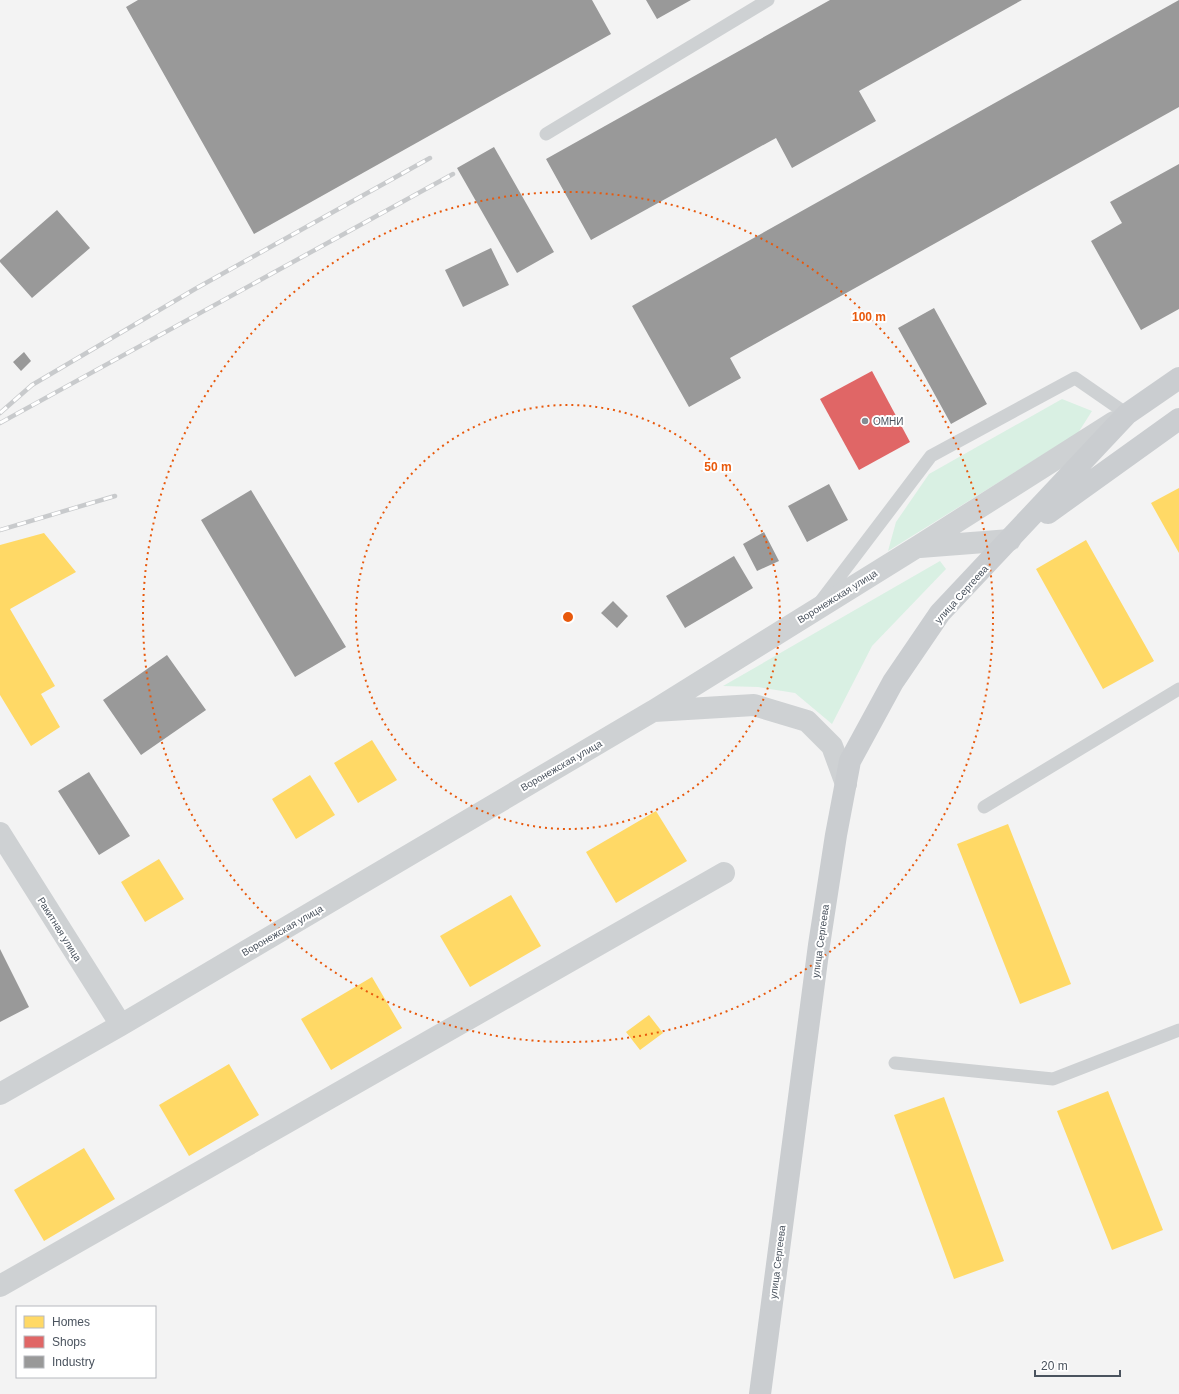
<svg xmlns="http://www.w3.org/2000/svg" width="1179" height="1394" viewBox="0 0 1179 1394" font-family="Helvetica,sans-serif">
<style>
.green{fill:#d9f0e3}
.homes{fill:#ffd966}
.shops{fill:#e06666}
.industry{fill:#999}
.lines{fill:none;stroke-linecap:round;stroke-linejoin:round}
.lane{stroke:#ced1d3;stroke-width:13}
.street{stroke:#ced1d3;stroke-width:22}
.primary{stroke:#cacdd0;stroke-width:22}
.rail-casing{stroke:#c8cacc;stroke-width:4.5}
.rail{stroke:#fff;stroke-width:3;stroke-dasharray:9;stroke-linecap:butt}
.ring{fill:none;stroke:#e8590c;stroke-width:2;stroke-dasharray:2 4}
.poi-dot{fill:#858b92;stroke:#fff;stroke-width:1.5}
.labels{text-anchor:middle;stroke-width:4;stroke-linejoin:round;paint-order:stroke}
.poi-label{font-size:10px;fill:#4a535e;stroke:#fff;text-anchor:start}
.street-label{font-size:10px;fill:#4a535e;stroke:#fff}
.centre{fill:#e8590c;stroke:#fff;stroke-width:2}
.ring-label{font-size:12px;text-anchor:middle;font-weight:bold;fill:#e8590c;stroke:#fff;stroke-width:4;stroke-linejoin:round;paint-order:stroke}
</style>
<rect width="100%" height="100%" fill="#f3f3f3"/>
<path class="green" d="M 1062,399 L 1092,411 L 1078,433 L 888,551 L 896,522 L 929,474 Z
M 940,561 L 946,569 L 872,646 L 832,724 L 795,693 L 758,687 L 723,686 Z"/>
<path class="homes" d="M 1179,488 L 1179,553 L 1151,503 Z
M 44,533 L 76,572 L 10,609 L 55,686 L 41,694 L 60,727 L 31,746 L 0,695 L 0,545 Z
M 1086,540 L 1154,661 L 1103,689 L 1036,569 Z
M 372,740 L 397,780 L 358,803 L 334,763 Z
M 310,775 L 335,815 L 296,839 L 272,799 Z
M 656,811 L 687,861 L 616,903 L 586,852 Z
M 1008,824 L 1071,984 L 1020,1004 L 957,844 Z
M 159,859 L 184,899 L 145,922 L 121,882 Z
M 511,895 L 541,946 L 470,987 L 440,936 Z
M 372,977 L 402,1028 L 331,1070 L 301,1019 Z
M 649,1015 L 663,1033 L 640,1050 L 626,1032 Z
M 229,1064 L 259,1115 L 189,1156 L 159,1105 Z
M 1108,1091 L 1163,1230 L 1112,1250 L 1057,1111 Z
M 944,1097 L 1004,1261 L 954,1279 L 894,1115 Z
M 84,1148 L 115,1199 L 44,1241 L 14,1190 Z"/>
<path class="shops" d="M 872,371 L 910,442 L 859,470 L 820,399 Z"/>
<path class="industry" d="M 138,0 L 592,0 L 611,34 L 254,234 L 126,7 Z
M 646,0 L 691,0 L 657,19 Z
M 830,0 L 1022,0 L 859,91 L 876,121 L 792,168 L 776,138 L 591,240 L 546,159 Z
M 1179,0 L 1179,107 L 730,358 L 741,378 L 689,407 L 632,306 Z
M 494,147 L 554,252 L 517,273 L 457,168 Z
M 1179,164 L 1179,309 L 1141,330 L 1091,241 L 1122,223 L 1110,202 Z
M 57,210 L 90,248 L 32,298 L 0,262 L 0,260 Z
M 491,248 L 509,285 L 463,307 L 445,270 Z
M 934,308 L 987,404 L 951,424 L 898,328 Z
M 24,352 L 31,361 L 21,371 L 13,362 Z
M 829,484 L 848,520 L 807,542 L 788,506 Z
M 251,490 L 346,647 L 295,677 L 201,520 Z
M 764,532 L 779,561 L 757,571 L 743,544 Z
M 734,556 L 753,588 L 685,628 L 666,596 Z
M 613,601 L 628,616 L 617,628 L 601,613 Z
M 167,655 L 206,710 L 141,755 L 103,700 Z
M 89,772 L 130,836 L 99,855 L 58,791 Z
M 0,949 L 29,1007 L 0,1022 Z"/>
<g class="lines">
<path class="lane" d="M 546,134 L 768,0
M 821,601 L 931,456 L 1075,378 L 1127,414
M 984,807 L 1179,689
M 895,1063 L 1053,1079 L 1179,1030"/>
<path class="street" d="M 920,547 L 1010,540
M 654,711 L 754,705 L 807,721 L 832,746 L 846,784
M 0,833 L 121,1025
M 0,1094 L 121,1025 L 653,711 L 917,547 L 1114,422
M 0,1286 L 724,873"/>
<path class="primary" d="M 1048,513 L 1179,419
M 760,1394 L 819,945 L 836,835 L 850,761 L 893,682 L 940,613 L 1127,414 L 1179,378"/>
<defs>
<path id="rail" d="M 0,413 L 32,385 L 195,289 L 430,158
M 0,423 L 453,174
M 0,530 L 115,496"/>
</defs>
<use href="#rail" class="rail-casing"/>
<use href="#rail" class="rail"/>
</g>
<g class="ring">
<circle cx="568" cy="617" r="212"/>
<circle cx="568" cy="617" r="425"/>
</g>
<circle class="poi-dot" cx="865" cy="421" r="4"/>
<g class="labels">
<g class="poi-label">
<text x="873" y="425">ОМНИ</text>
</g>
<g class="street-label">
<text transform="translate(961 594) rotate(-48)" y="4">улица Сергеева</text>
<text transform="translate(837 596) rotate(-32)" y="4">Воронежская улица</text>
<text transform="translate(561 765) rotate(-30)" y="4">Воронежская улица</text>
<text transform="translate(60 929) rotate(58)" y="4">Ракитная улица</text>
<text transform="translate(282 930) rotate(-30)" y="4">Воронежская улица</text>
<text transform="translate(820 941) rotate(-82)" y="4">улица Сергеева</text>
<text transform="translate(777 1262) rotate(-83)" y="4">улица Сергеева</text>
</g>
</g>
<circle cx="568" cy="617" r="6" class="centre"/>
<g class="ring-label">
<text x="869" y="321">100 m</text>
<text x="718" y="471">50 m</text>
</g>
<rect x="16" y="1306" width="140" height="72" fill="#ffffff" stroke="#b7babf"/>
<rect x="24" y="1316" width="20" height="12" fill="#ffd966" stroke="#b7babf"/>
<text x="52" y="1326" font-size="12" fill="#4a535e">Homes</text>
<rect x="24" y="1336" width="20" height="12" fill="#e06666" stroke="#b7babf"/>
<text x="52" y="1346" font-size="12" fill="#4a535e">Shops</text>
<rect x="24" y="1356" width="20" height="12" fill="#999999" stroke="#b7babf"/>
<text x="52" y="1366" font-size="12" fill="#4a535e">Industry</text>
<path d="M1035 1370v6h85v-6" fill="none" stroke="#4a535e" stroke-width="2"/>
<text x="1041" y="1370" font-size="12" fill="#4a535e" stroke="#ffffff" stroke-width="3" paint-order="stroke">20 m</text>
</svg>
